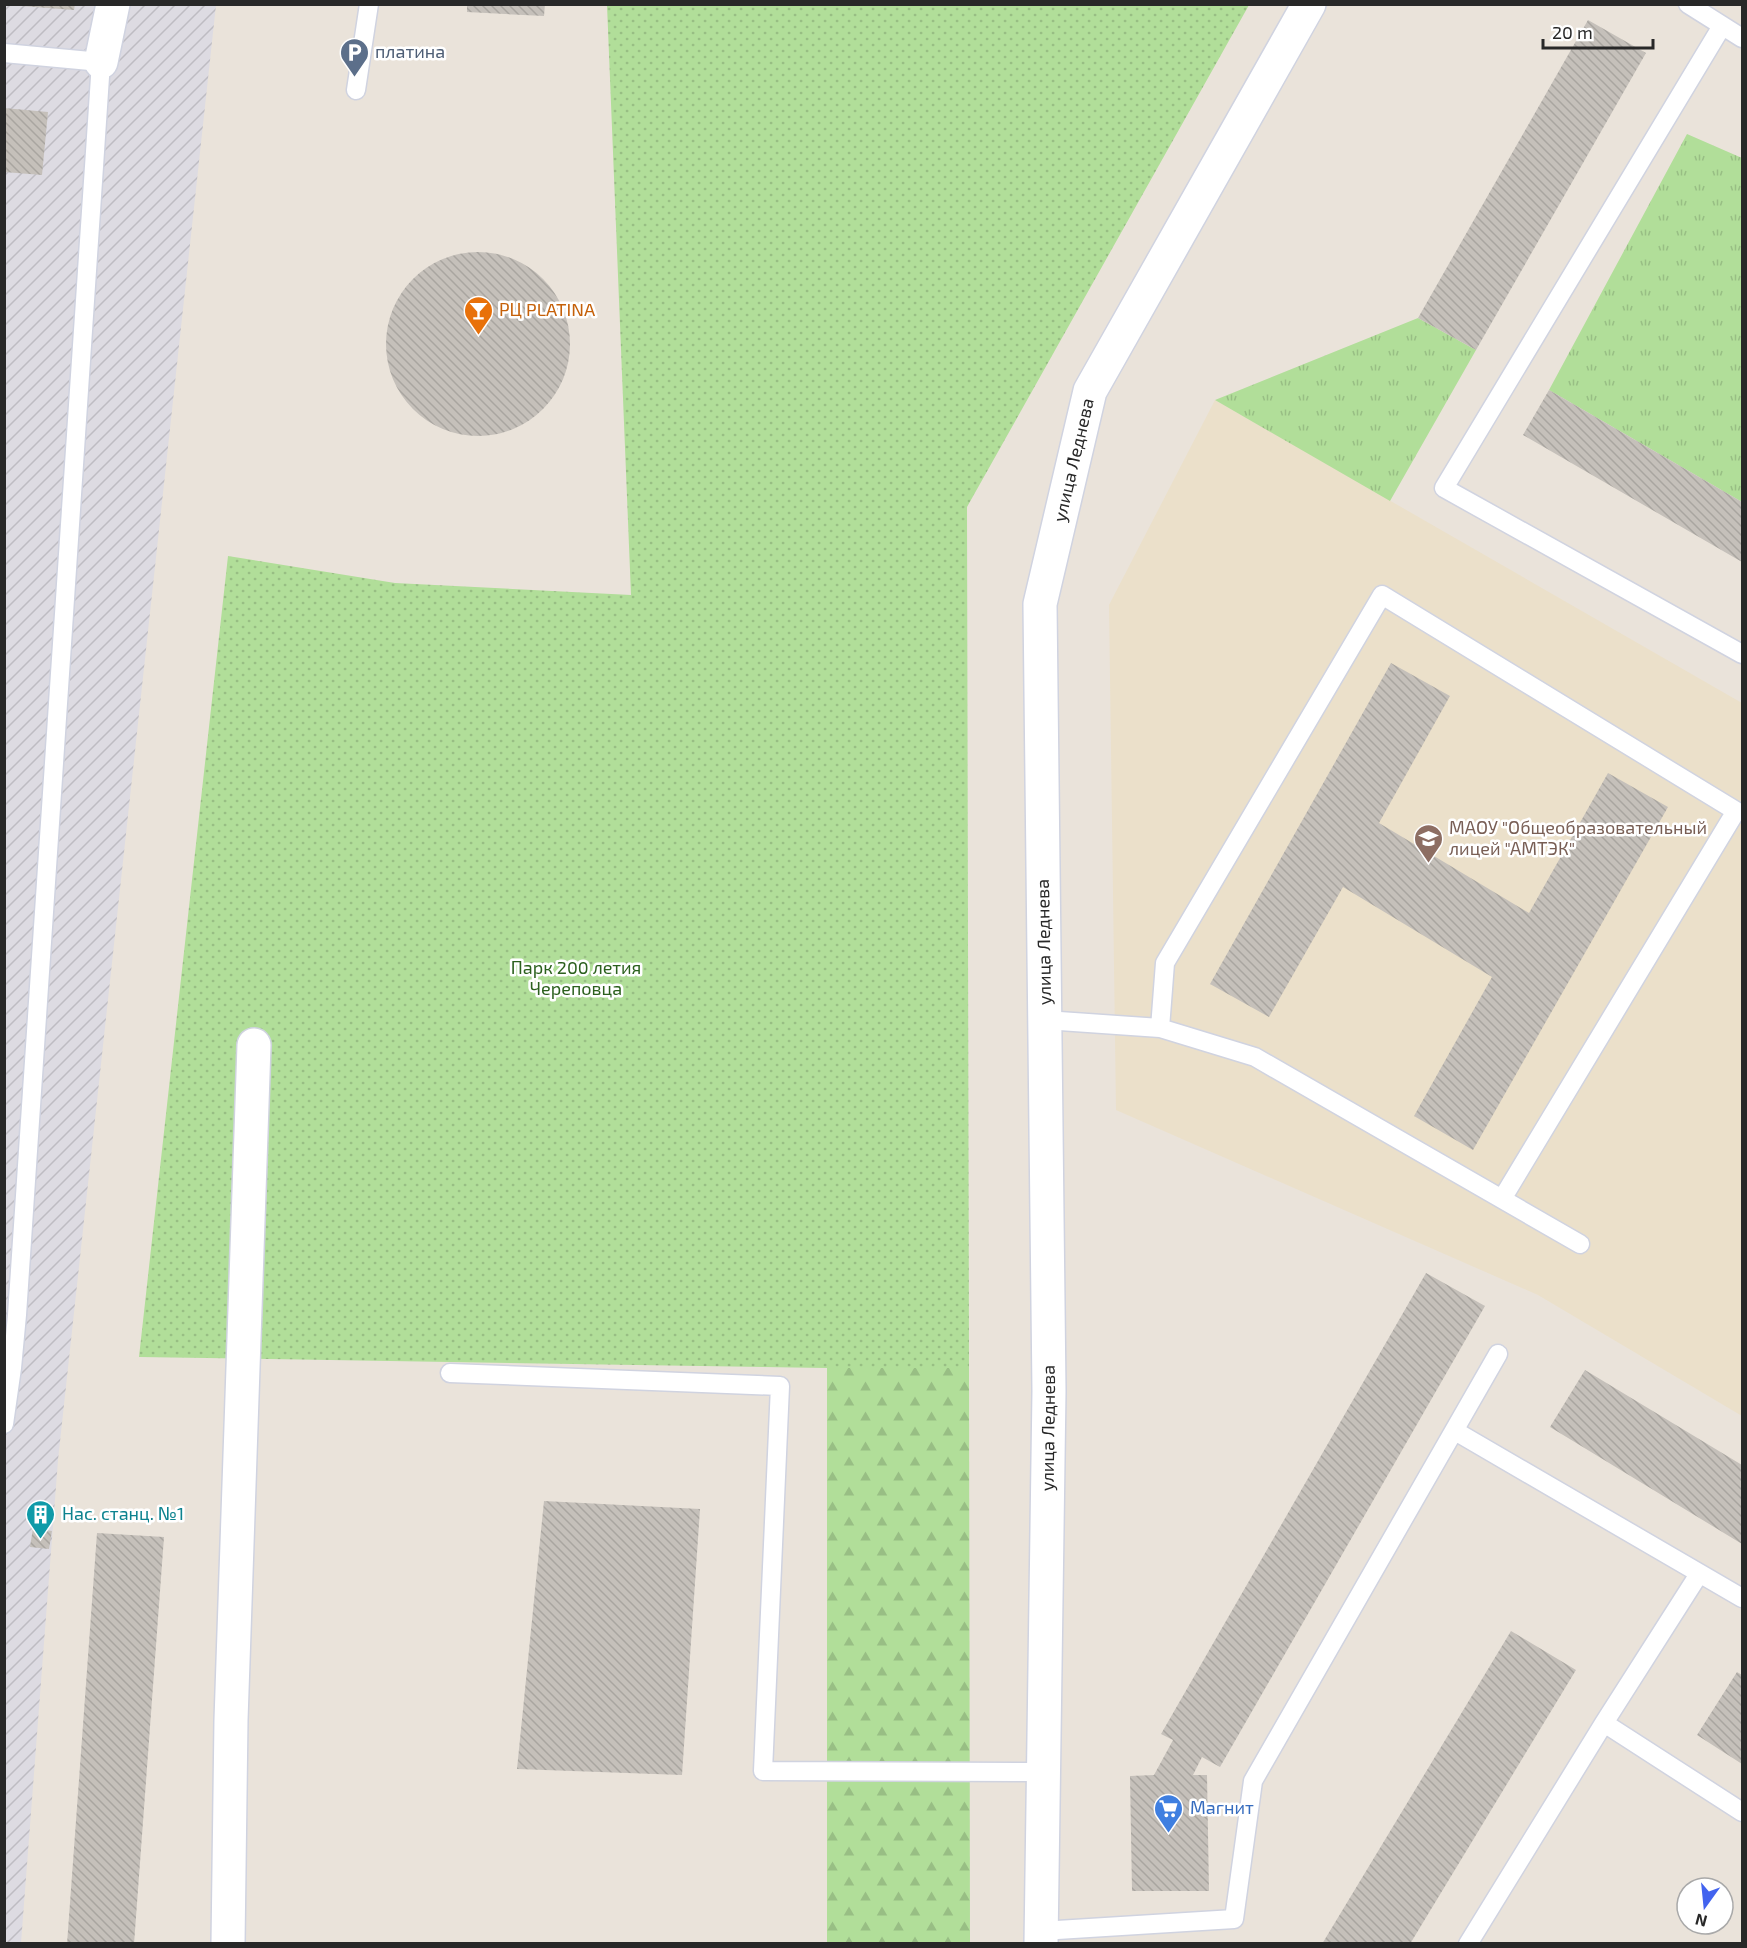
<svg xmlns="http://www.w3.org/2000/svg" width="1747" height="1948" viewBox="0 0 1747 1948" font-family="'Exo 2',sans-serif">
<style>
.industrial{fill:url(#industrial-furrows)}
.education{fill:#ebe0ca}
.grass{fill:url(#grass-tufts)}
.forest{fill:url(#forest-firs)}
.park{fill:url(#park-dots)}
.building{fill:url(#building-back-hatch)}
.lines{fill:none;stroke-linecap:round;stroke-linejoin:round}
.service-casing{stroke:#d0d3e0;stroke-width:21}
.minor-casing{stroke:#d0d3e0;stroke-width:36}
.tertiary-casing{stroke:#d0d3e0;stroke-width:36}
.service{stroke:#fff;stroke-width:18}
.minor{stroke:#fff;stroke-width:33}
.tertiary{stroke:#fff;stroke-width:33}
.labels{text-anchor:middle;stroke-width:5;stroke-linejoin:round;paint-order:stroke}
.service-label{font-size:18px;fill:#4e5e75;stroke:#fff;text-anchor:start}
.food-label{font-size:18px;fill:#c56008;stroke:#fff;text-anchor:start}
.street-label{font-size:18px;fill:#282828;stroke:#fff}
.education-label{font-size:18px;fill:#785e54;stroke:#fff;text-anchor:start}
.park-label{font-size:18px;fill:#2b601d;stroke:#fff}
.culture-label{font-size:18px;fill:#0d838f;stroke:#fff;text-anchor:start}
.shop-label{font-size:18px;fill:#366cbe;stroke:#fff;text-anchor:start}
</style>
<defs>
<pattern id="industrial-furrows" width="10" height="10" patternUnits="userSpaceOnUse" patternTransform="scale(1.5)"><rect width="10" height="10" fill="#dddbe2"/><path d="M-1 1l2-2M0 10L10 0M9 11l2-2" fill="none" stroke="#bebcc2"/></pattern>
<pattern id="grass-tufts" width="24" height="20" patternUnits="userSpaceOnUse" patternTransform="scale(1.5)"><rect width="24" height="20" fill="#b1de99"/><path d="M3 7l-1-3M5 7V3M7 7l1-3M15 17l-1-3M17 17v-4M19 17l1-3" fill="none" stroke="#98be84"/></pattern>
<pattern id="forest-firs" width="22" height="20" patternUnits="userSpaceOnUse" patternTransform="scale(1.5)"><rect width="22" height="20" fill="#b1de99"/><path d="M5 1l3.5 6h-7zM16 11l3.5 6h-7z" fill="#98be84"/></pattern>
<pattern id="park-dots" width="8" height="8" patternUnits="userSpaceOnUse" patternTransform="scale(1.5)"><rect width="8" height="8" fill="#b1de99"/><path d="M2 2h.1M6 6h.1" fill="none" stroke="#98be84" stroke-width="1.8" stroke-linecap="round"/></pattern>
<pattern id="building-back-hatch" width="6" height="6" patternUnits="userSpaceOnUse" patternTransform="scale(1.5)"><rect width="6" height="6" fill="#c5c0ba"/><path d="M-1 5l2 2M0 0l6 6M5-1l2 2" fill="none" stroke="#a9a5a0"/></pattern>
</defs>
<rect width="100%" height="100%" fill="#eae3da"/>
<path class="industrial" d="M 5,5 L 216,5 L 58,1460 L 21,1943 L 5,1944 Z"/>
<path class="education" d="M 1215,400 L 1742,703 L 1742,1416 L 1538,1295 L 1116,1110 L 1109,605 Z"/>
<path class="grass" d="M 1687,134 L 1742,158 L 1742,502 L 1549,390 Z
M 1418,318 L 1476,350 L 1390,501 L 1215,400 Z"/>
<path class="forest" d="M 827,1368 L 969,1368 L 970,1943 L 827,1943 Z"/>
<path class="park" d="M 607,5 L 1249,5 L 967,507 L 969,1368 L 827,1368 L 139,1357 L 228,556 L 395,583 L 631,595 Z"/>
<path class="building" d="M 22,4 L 75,4 L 74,10 L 22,6 Z
M 467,4 L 545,4 L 544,16 L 467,12 Z
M 1588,20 L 1646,53 L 1476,350 L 1418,318 Z
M 4,108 L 48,112 L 42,175 L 4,172 Z
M386 344a92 92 0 1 1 184 0a92 92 0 1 1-184 0Z
M 1549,390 L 1742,502 L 1742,562 L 1523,435 Z
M 1391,663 L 1450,696 L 1379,823 L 1529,913 L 1608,773 L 1668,807 L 1473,1150 L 1414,1116 L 1492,977 L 1343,887 L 1269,1017 L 1210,984 Z
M 1426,1273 L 1485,1306 L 1220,1767 L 1202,1757 L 1193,1775 L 1207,1775 L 1209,1891 L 1132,1891 L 1130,1776 L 1154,1775 L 1173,1740 L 1161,1734 Z
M 1585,1370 L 1742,1465 L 1742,1544 L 1550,1427 Z
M 544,1501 L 700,1509 L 682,1775 L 517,1769 Z
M 33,1528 L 52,1531 L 49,1549 L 30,1547 Z
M 97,1533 L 164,1537 L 134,1944 L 67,1944 Z
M 1511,1631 L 1576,1670 L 1410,1944 L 1322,1944 Z
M 1737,1672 L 1742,1675 L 1742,1764 L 1697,1735 Z"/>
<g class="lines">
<defs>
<path id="service" d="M 1688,4 L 1742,38
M 1722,26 L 1444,488 L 1742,654
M 4,53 L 101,62 L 17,1315 L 12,1368 L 4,1424
M 356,90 L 369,4
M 1045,1020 L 1160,1028 L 1255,1057 L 1580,1244
M 1160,1028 L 1165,963 L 1382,595 L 1736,811 L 1502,1199
M 450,1373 L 780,1386 L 763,1771 L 1044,1772
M 1455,1431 L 1742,1598
M 1604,1723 L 1742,1812
M 1041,1931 L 1234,1919 L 1253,1781 L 1498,1354
M 1468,1944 L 1604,1723 L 1699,1574"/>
<path id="minor" d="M 101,62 L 113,4
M 228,1944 L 231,1720 L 254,1045"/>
<g id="tertiary">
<path id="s1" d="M 1041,1944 L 1049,1391 L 1040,604 L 1090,391 L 1309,4"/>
</g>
</defs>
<use href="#service" class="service-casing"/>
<use href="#minor" class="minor-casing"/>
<use href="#tertiary" class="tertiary-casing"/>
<use href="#service" class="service"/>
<use href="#minor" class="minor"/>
<use href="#tertiary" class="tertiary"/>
</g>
<defs>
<symbol id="parking-pin" viewBox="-11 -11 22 30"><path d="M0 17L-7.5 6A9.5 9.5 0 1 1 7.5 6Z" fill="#5c6f8a" stroke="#fff"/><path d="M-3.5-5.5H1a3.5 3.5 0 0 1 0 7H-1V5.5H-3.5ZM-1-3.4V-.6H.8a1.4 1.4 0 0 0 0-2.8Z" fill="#fff"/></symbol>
<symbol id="bar-pin" viewBox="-11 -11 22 30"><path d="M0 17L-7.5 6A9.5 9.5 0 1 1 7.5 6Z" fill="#e8710a" stroke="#fff"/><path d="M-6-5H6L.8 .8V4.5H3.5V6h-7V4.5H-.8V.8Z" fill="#fff"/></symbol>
<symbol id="school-pin" viewBox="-11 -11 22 30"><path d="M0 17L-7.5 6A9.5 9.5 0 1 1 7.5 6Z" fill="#8d6e63" stroke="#fff"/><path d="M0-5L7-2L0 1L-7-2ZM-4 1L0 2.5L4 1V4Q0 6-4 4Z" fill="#fff"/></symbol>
<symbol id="building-pin" viewBox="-11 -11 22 30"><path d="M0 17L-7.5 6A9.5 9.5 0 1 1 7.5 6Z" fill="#0f9aa8" stroke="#fff"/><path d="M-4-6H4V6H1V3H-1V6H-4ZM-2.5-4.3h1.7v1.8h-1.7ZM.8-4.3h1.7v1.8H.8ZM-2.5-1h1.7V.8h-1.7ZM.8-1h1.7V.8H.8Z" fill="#fff"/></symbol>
<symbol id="supermarket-pin" viewBox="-11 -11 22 30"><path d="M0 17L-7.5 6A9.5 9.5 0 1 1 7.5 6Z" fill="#3f7fe0" stroke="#fff"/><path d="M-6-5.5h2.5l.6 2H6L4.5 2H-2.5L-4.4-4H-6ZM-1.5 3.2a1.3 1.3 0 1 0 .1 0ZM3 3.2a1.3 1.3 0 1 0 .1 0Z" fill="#fff"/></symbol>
</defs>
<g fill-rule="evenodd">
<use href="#parking-pin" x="338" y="36" width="33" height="45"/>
<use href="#bar-pin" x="462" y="294" width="33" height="45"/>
<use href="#school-pin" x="1412" y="822" width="33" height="45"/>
<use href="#building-pin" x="24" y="1498" width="33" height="45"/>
<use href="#supermarket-pin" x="1152" y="1792" width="33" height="45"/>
</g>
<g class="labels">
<g class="service-label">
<text x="375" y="58">платина</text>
</g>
<g class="food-label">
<text x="499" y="316">РЦ PLATINA</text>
</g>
<g class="street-label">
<text dy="6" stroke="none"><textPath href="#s1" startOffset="1488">улица Леднева</textPath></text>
<text transform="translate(1044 942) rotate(-91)" y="6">улица Леднева</text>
<text dy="6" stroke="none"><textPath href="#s1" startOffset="516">улица Леднева</textPath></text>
</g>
<g class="education-label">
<text x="1449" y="834">МАОУ "Общеобразовательный<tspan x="1449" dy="21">лицей "АМТЭК"</tspan></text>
</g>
<g class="park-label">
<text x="576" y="974">Парк 200 летия<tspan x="576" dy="21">Череповца</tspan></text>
</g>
<g class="culture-label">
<text x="62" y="1520">Нас. станц. №1</text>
</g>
<g class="shop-label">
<text x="1190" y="1814">Магнит</text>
</g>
</g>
<rect width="1747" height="1948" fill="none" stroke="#282828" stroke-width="12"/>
<g transform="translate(1705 1906) rotate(195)"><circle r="28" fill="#ffffff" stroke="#a9a9a9" stroke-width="1.5"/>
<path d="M0-4.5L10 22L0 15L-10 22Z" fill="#4263ef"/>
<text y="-9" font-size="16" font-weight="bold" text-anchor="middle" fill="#282828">N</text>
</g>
<path d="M1543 39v9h110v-9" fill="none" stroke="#282828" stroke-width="3"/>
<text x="1552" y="39" font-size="18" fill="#282828" stroke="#ffffff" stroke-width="4.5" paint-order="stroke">20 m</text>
</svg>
